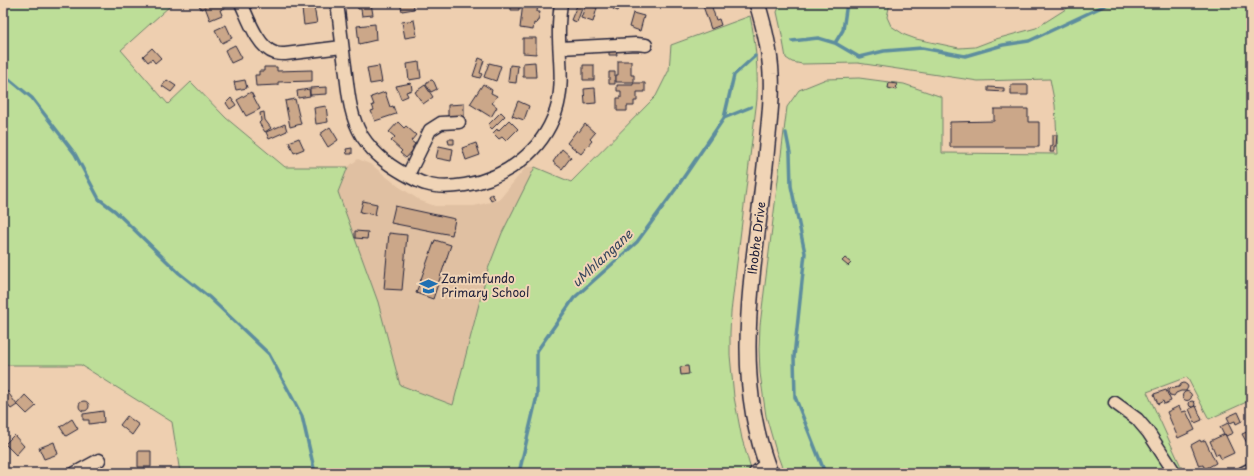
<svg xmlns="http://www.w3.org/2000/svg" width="1254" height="476" viewBox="0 0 1254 476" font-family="'Playpen Sans',sans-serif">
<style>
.built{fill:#e0c0a2}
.green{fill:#bdde98;stroke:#70806a}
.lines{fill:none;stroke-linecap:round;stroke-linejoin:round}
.stream{stroke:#5d8d9e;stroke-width:3.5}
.building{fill:#cba789;stroke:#22223b}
.minor-casing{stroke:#22223b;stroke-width:15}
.tertiary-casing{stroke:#22223b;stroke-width:18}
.minor{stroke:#f0d4b6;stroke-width:12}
.tertiary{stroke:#f0d4b6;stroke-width:15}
.labels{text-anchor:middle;stroke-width:4;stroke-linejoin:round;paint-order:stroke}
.street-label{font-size:12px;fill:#22223b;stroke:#f0d4b6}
.poi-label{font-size:12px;fill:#22223b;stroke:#f0d4b6;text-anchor:start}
.water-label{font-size:13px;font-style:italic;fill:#36465c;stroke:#f0d4b6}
</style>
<rect width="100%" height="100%" fill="#eecfb0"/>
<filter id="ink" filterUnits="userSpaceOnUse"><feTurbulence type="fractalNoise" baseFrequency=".025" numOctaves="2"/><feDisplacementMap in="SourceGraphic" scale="8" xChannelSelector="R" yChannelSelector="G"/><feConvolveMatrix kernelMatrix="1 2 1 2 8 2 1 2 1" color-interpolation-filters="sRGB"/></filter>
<g filter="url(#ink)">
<path class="built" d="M 358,159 L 372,165 L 398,186 L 421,201 L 435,206 L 474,206 L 499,200 L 526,167 L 535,167 L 502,233 L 488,269 L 453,405 L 400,385 L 378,302 L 338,192 L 348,167 Z"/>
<path class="green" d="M 3,3 L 170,3 L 170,6 L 121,50 L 168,104 L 191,82 L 226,118 L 285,167 L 348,167 L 338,192 L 378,302 L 400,385 L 453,405 L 488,269 L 502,233 L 535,167 L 571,182 L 656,96 L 669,70 L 671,45 L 750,16 C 756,43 758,70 757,99 L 731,312 L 730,333 L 730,355 L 734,397 L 742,439 L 752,473 L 180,473 L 172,422 L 81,365 L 3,365 Z
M 781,3 L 890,3 L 887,17 L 891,26 L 905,35 L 916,39 L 959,48 L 975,47 L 996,39 L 1036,28 L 1069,7 L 1073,3 L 1251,3 L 1251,400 L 1209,419 L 1187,377 L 1147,392 L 1184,473 L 784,473 L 776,451 L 766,416 L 760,373 L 759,349 L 760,325 L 787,107 L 799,90 L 826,79 L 859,78 L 904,84 L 942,97 L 942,153 L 1058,154 L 1055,105 L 1050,79 L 978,81 L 858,63 L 802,64 L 792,62 L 786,58 L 781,30 L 777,12 Z"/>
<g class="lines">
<path class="stream" d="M 792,41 L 818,38 L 835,43 L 859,57 L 884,51 L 922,48 L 965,56 L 1003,45 L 1029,41 L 1110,3
M 835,43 L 843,30 L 847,3
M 3,74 L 32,98 L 75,154 L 99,199 L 115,211 L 179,273 L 209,297 L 269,354 L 302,416 L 315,473
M 724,118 L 751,107
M 786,133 L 790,153 L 791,186 L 805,253 L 794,357 L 795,397 L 825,473
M 519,473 L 537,396 L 537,351 L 574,298 L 637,242 L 675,190 L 724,118 L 734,75 L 755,56"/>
</g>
<path class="building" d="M 198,3 L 223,3 L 225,8 L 220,10 L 222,15 L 210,20 L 205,7 L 201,9 Z
M 357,3 L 371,3 L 373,15 L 362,16 L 361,9 L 358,9 Z
M 400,3 L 413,3 L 414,9 L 402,11 Z
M 511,3 L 519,3 L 519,10 L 511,10 Z
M 523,3 L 538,3 L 537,12 L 540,12 L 538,21 L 537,21 L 536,24 L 534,23 L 533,30 L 520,28 Z
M 578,3 L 584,3 L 577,22 L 571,20 Z
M 586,4 L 597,8 L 593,22 L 581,18 Z
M 615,4 L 620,6 L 618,11 L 613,9 Z
M 711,4 L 716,20 L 719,19 L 721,25 L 711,29 L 703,6 Z
M 314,7 L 317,23 L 304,25 L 302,9 Z
M 633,13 L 644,16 L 640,31 L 629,27 Z
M 414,20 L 417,36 L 405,38 L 402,22 Z
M 375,24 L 376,40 L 359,44 L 357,26 Z
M 226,25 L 232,38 L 222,43 L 215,30 Z
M 523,38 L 536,38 L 536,54 L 523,53 Z
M 235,45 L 242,58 L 231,63 L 225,50 Z
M 152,48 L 161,58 L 155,63 L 152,59 L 148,62 L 143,56 Z
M 609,49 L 616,49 L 617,55 L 609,55 Z
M 479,58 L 484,60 L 480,73 L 482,74 L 480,78 L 473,76 Z
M 618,61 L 631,61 L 631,75 L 634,75 L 634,82 L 616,82 L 616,75 L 618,75 Z
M 419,62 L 421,78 L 409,80 L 407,64 Z
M 535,62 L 536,77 L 523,77 L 523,63 Z
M 489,63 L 501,66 L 496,81 L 484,77 Z
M 510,65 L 518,66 L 516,83 L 508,82 Z
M 583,65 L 594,65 L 594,80 L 583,80 Z
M 379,66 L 382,82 L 370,84 L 367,68 Z
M 264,67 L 277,67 L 277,71 L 312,70 L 312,81 L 278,82 L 278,85 L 256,86 L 255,75 L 259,75 L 259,71 L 264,71 Z
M 609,72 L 615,72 L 615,84 L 609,84 Z
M 167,80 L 176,86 L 171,92 L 162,86 Z
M 245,80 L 247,88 L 236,90 L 234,82 Z
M 432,80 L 434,82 L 437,89 L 431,92 L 426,85 L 428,81 Z
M 411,83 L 412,90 L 406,92 L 408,96 L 401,99 L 396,86 Z
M 633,83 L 645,83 L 645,92 L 637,92 L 637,101 L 634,101 L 634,106 L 627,106 L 627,111 L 617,111 L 617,98 L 621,98 L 621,91 L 617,91 L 617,85 L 633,85 Z
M 889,83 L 897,84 L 896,90 L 888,88 Z
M 483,84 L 492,90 L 491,93 L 497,96 L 492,103 L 497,107 L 491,117 L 470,104 Z
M 425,85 L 433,97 L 423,104 L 415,92 Z
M 1011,85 L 1028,85 L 1028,95 L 1011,95 Z
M 327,87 L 327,94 L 310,95 L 310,88 Z
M 988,87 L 1004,88 L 1004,92 L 988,91 Z
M 595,88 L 596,103 L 585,104 L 584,89 Z
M 309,89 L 310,96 L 298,98 L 297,91 Z
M 251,92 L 260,109 L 246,116 L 237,100 Z
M 385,92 L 390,107 L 393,106 L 396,114 L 375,121 L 371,111 L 374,110 L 372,105 L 374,105 L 371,97 Z
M 231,98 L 236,105 L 230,109 L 226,103 Z
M 295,99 L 301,124 L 290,127 L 285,101 Z
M 518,101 L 529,106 L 524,120 L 512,116 Z
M 464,104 L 464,117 L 448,117 L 448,105 Z
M 326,106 L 328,122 L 316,124 L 314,108 Z
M 994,109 L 1028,109 L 1028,122 L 1039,122 L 1039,147 L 950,147 L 950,122 L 994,121 Z
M 264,112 L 265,120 L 271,128 L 265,132 L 259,123 L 261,121 L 260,113 Z
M 501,112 L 505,116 L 492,129 L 488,125 Z
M 509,120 L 518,129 L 506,141 L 502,137 L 499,139 L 493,133 L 497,129 L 498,131 Z
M 398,122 L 404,128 L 406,126 L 416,135 L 411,141 L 415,144 L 412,148 L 414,149 L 406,158 L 400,153 L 402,151 L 391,141 L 395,137 L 389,132 Z
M 285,124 L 287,131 L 269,139 L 266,132 Z
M 585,124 L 595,133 L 590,139 L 592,141 L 581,154 L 567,143 L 577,130 L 579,132 Z
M 330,127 L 338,140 L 328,147 L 320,134 Z
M 1053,135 L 1057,135 L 1056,146 L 1054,146 L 1054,152 L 1050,152 L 1051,146 L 1053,145 Z
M 299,138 L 304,149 L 294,153 L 289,142 Z
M 448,139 L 454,139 L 454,144 L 449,144 Z
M 476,143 L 480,155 L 466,160 L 462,148 Z
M 439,146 L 453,149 L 451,161 L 436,158 Z
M 352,148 L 352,154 L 347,154 L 346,149 Z
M 562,149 L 571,157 L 562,169 L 553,162 Z
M 492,194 L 495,199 L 491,201 L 489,196 Z
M 363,201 L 377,204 L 375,215 L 360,212 Z
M 395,206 L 455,219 L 452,235 L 391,223 Z
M 355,231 L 368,232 L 367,239 L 355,238 Z
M 389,233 L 407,235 L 402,290 L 384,289 Z
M 435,240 L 451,245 L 433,299 L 416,293 Z
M 845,258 L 851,263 L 848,266 L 842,261 Z
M 688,366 L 689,374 L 681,375 L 680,367 Z
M 1184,383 L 1187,385 L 1188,387 L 1186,391 L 1181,391 L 1176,393 L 1174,396 L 1170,395 L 1168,392 L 1168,389 L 1179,387 L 1181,384 Z
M 1166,390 L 1171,401 L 1164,404 L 1163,401 L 1158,404 L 1154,394 Z
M 7,391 L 17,405 L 11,409 L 3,399 L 3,394 Z
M1182.5 396a4.5 4.5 0 1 1 9 0a4.5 4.5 0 1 1-9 0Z
M 25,395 L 36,406 L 27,414 L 17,404 Z
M1189 404a3 3 0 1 1 6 0a3 3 0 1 1-6 0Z
M79 406a5 5 0 1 1 10 0a5 5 0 1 1-10 0Z
M 1179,406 L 1182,412 L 1186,411 L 1195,430 L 1178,438 L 1167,412 Z
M 1196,406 L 1202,420 L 1195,423 L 1189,409 Z
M 103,411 L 104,422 L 89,424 L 89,420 L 83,420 L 83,414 Z
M 1238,412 L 1242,421 L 1236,424 L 1235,421 L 1230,423 L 1227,417 Z
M 127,416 L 139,425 L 132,435 L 120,425 Z
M 72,419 L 78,429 L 66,436 L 60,427 Z
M 1228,423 L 1233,433 L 1226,436 L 1225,434 L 1224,435 L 1220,427 Z
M 1251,430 L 1251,444 L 1248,445 L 1242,434 Z
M 1225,434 L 1234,453 L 1221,459 L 1219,454 L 1216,455 L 1210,441 Z
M 14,435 L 24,446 L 16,455 L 5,444 Z
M 1200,440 L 1201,442 L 1205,440 L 1216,463 L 1205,469 L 1203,465 L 1199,466 L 1191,445 Z
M 54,442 L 58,454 L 44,459 L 39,448 Z
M 138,451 L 151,451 L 151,467 L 138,467 Z"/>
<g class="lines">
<defs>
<path id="minor" d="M 241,3 C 248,18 258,48 275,53 C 278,54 282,54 285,54 L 342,47
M 337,3 C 340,24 342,45 345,66 C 348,89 349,115 362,136 C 375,156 391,167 412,178 C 416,180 421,183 426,184 C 438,188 452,187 465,185 C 506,178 542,152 556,111 C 565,84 558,54 559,27 C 559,19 560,11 561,3
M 560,48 L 636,44 L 646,45
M 408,175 L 430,130 L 441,123 L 459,122
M 1115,403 L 1137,419 L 1148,432 L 1175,473
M 75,473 L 99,460
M 755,473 L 766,464
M 1243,473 L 1251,469"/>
<path id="tertiary" d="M 757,3 C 764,26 770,50 771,74 C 773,101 768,129 766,156 C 756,262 729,370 770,473"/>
</defs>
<use href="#minor" class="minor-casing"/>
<use href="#tertiary" class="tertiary-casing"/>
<use href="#minor" class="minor"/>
<use href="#tertiary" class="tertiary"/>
</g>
</g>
<defs>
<symbol id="school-bare" viewBox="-9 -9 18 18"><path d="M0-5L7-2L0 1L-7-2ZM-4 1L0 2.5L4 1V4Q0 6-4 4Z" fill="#1f6fb2" stroke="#f0d4b6" stroke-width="2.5" paint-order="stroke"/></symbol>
</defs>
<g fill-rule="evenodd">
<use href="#school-bare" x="416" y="274" width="25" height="25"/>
</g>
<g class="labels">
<g class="street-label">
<text transform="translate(757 238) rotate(-83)" y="4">Ihobhe Drive</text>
</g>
<g class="poi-label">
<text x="441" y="283">Zamimfundo<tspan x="441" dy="14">Primary School</tspan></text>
</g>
<g class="water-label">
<text transform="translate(602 258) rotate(-43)" y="5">uMhlangane</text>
</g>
</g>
<rect width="1254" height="476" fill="none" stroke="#f0d4b6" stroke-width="16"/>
<rect x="8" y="8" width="1238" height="460" fill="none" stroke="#22223b" stroke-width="1.5" filter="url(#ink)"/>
</svg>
